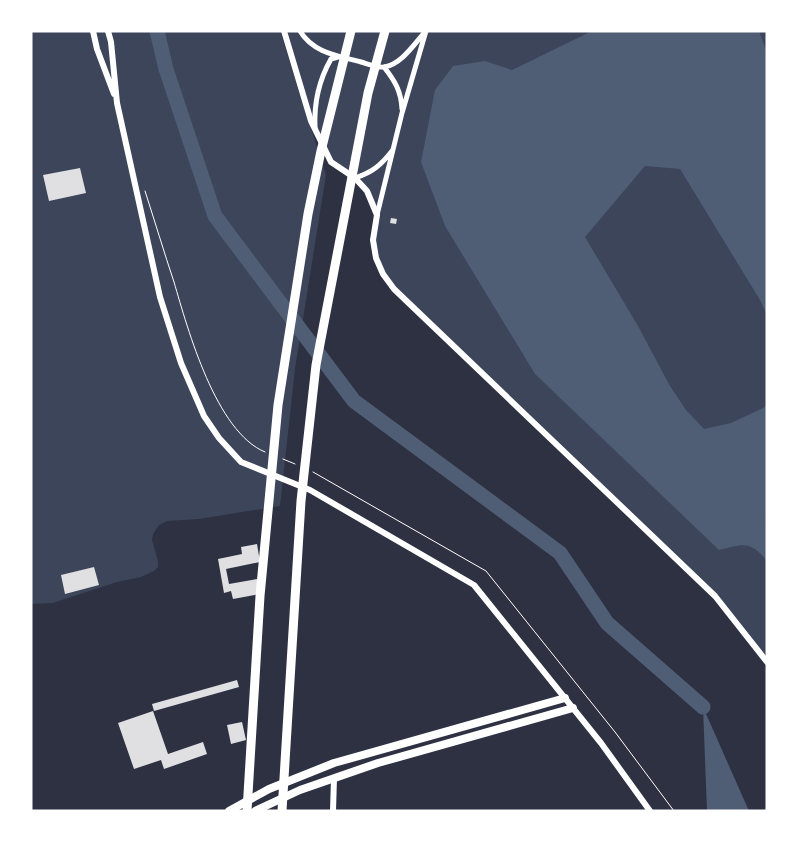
<svg xmlns="http://www.w3.org/2000/svg" width="798" height="842" viewBox="0 0 798 842" font-family="Literata,serif">
<style>
.green{fill:#3c4559}
.water{fill:#4f5d75}
.lines{fill:none;stroke-linecap:round;stroke-linejoin:round}
.river{stroke:#4f5d75;stroke-width:15}
.building{fill:#e0e0e3}
.path{stroke:#fff;stroke-width:1}
.minor{stroke:#fff;stroke-width:5}
.tertiary{stroke:#fff;stroke-width:6}
.primary{stroke:#fff;stroke-width:8}
.motorway{stroke:#fff;stroke-width:9}
</style>
<rect width="100%" height="100%" fill="#2d3142"/>
<path class="green" d="M 31,31 L 280,31 L 326,175 L 295,369 L 280,506 L 199,519 L 167,521 L 159,525 L 153,534 L 152,540 L 158,561 L 158,567 L 154,571 L 141,577 L 117,582 L 53,603 L 31,604 Z
M 282,31 L 767,31 L 767,662 L 715,596 L 383,274 L 373,240 L 377,215 L 367,191 L 331,162 L 316,132 Z"/>
<path class="water" d="M 592,31 L 759,31 L 767,53 L 767,315 L 760,300 L 680,169 L 645,166 L 585,237 L 638,326 L 670,386 L 686,410 L 704,429 L 731,423 L 767,406 L 767,517 L 765,520 L 767,523 L 767,561 C 750,540 743,544 719,550 L 535,374 L 445,226 L 421,162 L 435,90 L 453,66 L 485,61 L 512,70 Z
M 703,707 L 749,811 L 707,811 Z"/>
<g class="lines">
<path class="river" d="M 157,31 L 166,69 L 215,216 L 354,401 L 560,553 L 607,623 L 703,707"/>
</g>
<path class="building" d="M 80,168 L 86,193 L 49,201 L 43,175 Z
M 391,218 L 397,219 L 396,224 L 390,223 Z
M 257,544 L 260,562 L 226,569 L 229,584 L 257,579 L 260,594 L 233,599 L 231,591 L 224,593 L 218,559 L 242,554 L 241,547 Z
M 94,567 L 99,585 L 65,594 L 61,575 Z
M 237,680 L 239,687 L 154,711 L 152,704 Z
M 153,711 L 168,754 L 203,742 L 207,754 L 164,769 L 161,760 L 134,769 L 118,723 Z
M 242,722 L 246,740 L 231,744 L 227,725 Z"/>
<g class="lines">
<path class="path" d="M 145,191 C 155,222 164,252 174,282 C 188,330 216,432 265,452
M 283,459 L 295,464
M 313,472 L 486,571 L 615,732 L 674,811"/>
<path class="minor" d="M 300,31 C 313,53 339,56 361,62 C 368,64 378,68 384,67 C 401,65 415,43 425,32
M 384,67 C 395,81 401,91 402,109
M 315,127 C 314,104 319,80 331,59 L 338,57
M 355,178 C 373,172 381,165 392,151
M 377,215 L 402,113 L 426,31"/>
<path class="tertiary" d="M 93,31 L 97,49 L 114,94
M 108,31 L 111,42 L 117,103 L 160,297 L 181,363 L 204,416 L 219,438 L 241,462 L 310,490 L 474,585 L 601,743 L 650,811
M 284,31 L 311,121 L 331,162 L 355,178 L 367,191 L 377,215 L 373,240 L 376,258 L 383,274 L 394,289 L 715,596 L 767,662
M 333,811 L 334,778"/>
<path class="primary" d="M 229,811 L 269,789 L 334,763 L 565,698
M 255,811 L 300,790 L 378,763 L 573,708"/>
<path class="motorway" d="M 247,811 L 260,596 L 278,405 L 308,214 L 321,151 L 351,31
M 282,811 L 301,501 L 316,365 L 368,93 L 385,31"/>
</g>
<rect width="798" height="842" fill="none" stroke="#ffffff" stroke-width="65"/>
</svg>
